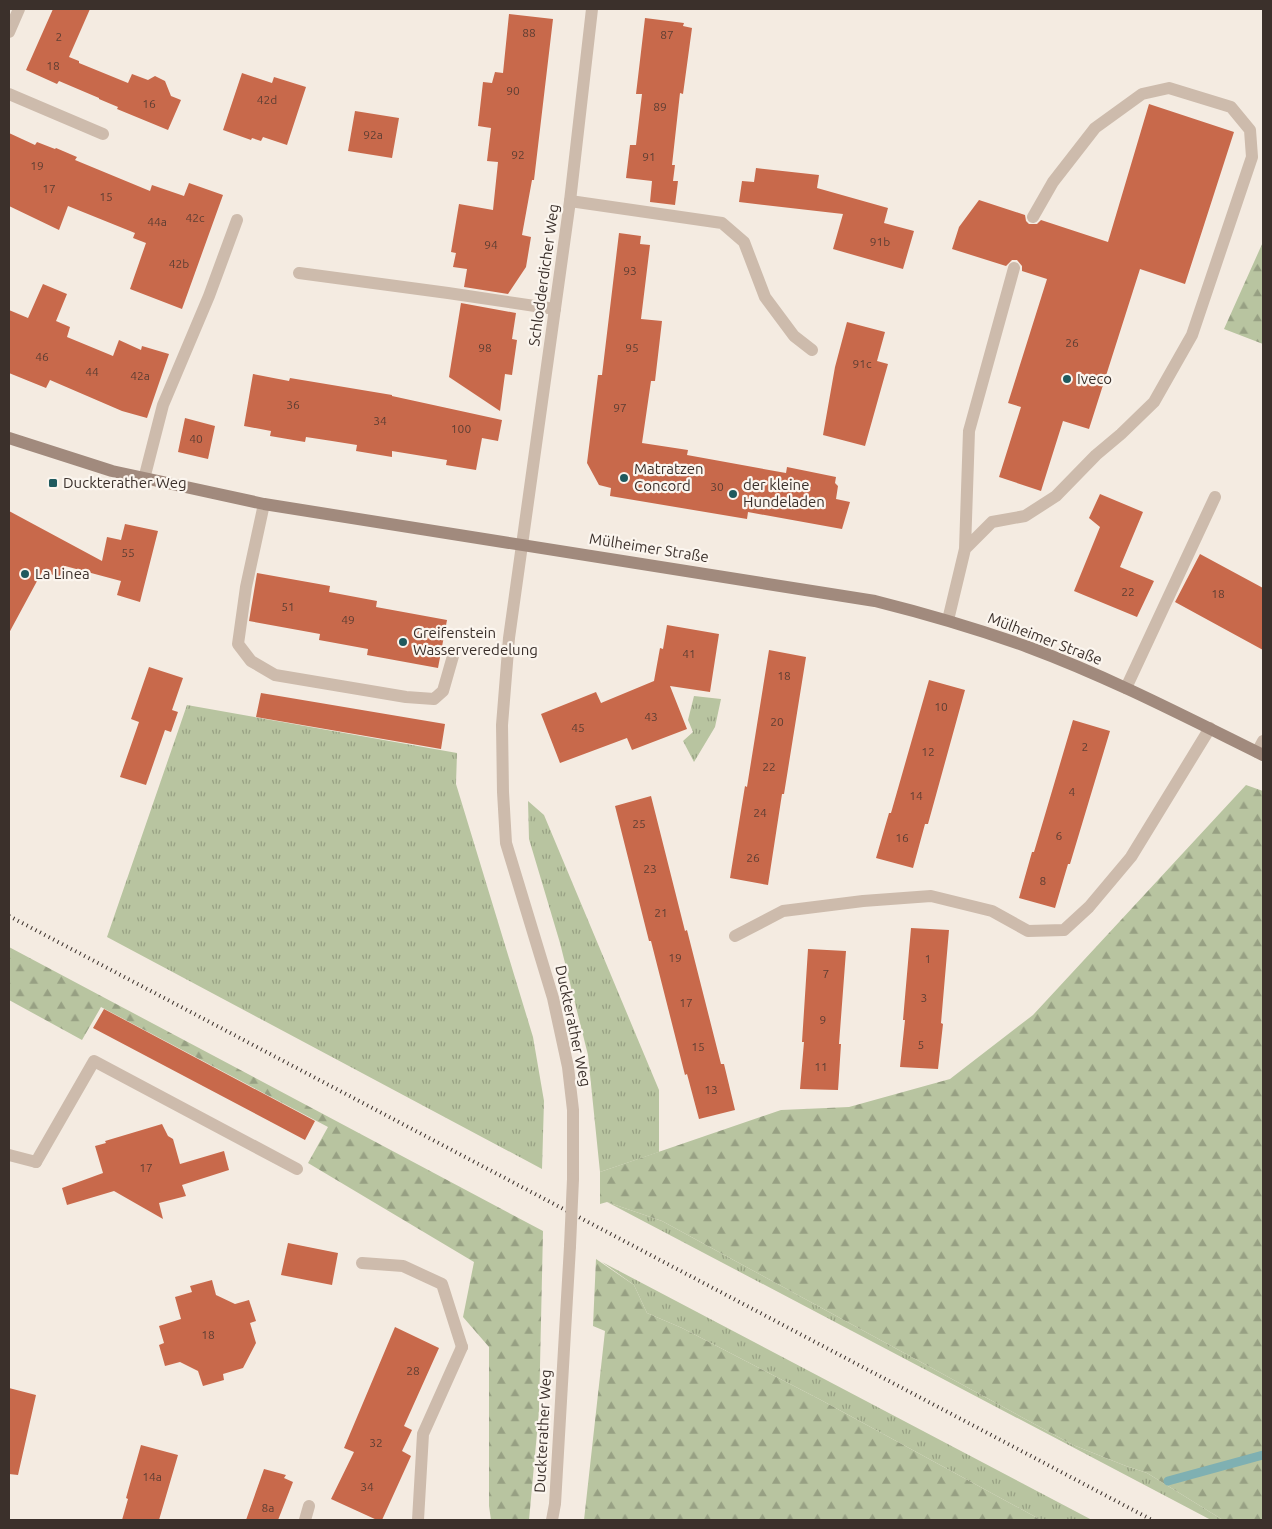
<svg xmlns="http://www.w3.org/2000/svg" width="1272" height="1529" viewBox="0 0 1272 1529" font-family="Ubuntu,sans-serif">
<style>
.grass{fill:url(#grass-tufts)}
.forest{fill:url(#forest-firs)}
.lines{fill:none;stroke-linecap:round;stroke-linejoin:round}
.stream{stroke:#7fb0b2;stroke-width:9}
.building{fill:#c8694b}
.service{stroke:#cdbbac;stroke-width:12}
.minor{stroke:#cdbbac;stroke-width:12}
.tertiary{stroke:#cdbbac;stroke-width:12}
.secondary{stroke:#a18a7d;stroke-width:12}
.rail{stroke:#3b302b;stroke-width:4;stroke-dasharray:1 4;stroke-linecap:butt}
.tertiary-bridge{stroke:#cdbbac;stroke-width:12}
.poi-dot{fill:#1f5a5e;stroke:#fbf5ee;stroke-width:2}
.labels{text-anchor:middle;stroke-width:4.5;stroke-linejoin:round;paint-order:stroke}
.number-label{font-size:12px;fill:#5e3e33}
.street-label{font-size:15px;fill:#3b302b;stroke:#fbf5ee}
.poi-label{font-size:15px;fill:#3b302b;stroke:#fbf5ee;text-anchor:start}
</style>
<defs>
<pattern id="grass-tufts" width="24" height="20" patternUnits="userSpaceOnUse" patternTransform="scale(1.25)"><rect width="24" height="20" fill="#b8c4a0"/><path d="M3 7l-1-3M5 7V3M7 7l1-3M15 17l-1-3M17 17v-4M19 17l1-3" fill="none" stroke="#97a083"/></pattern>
<pattern id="forest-firs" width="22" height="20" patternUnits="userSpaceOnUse" patternTransform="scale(1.25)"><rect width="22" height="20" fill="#b8c4a0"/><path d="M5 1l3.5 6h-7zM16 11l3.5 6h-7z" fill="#97a083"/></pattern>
</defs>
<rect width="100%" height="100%" fill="#f4ebe1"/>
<path class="grass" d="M 694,696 L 721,699 L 715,727 L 694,762 L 683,741 L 693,732 L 688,720 Z
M 187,705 L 457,753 L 456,784 L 533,1037 L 544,1101 L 542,1169 L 107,937 Z
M 528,801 L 544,815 L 659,1090 L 659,1152 L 600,1172 L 588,1055 L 560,943 L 529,839 Z
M 607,1202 L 662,1221 L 1073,1445 L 1126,1466 L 1147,1473 L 1223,1520 L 1211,1520 Z
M 602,1262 L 1092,1520 L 1041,1520 L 821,1400 L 682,1328 L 647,1313 L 634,1285 Z"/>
<path class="forest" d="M 1263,242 L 1263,344 L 1224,329 Z
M 1246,785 L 1263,791 L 1263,1520 L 1223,1520 L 1147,1473 L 1126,1466 L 1073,1445 L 662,1221 L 607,1202 L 600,1204 L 600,1172 L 781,1110 L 849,1107 L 950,1079 L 1033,1015 Z
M 9,947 L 543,1231 L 539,1411 L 529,1520 L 491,1520 L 489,1506 L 489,1347 L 463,1317 L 474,1262 L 308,1163 L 328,1127 L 101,1007 L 82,1040 L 9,1000 Z
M 596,1259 L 634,1285 L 647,1313 L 682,1328 L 821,1400 L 1041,1520 L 584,1520 L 605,1331 L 593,1326 Z"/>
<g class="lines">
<path class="stream" d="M 1168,1481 L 1263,1455"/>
</g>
<path class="building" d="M 53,9 L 90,9 L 69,57 L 79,61 L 79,63 L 128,83 L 132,74 L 148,80 L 155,76 L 165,81 L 171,96 L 181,100 L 168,130 L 117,109 L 118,107 L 99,99 L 99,98 L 59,81 L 57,84 L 26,70 Z
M 509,14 L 553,19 L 534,180 L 532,180 L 522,235 L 531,237 L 526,267 L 508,294 L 464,287 L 467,269 L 453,267 L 456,253 L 451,252 L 459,204 L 493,210 L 498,162 L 487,161 L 491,128 L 478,126 L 483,82 L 492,83 L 495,72 L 503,73 Z
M 645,18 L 684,23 L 683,26 L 692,28 L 683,94 L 680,93 L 672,165 L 675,165 L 673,181 L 678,181 L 675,205 L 650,202 L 652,181 L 626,178 L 630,145 L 636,145 L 642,94 L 636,94 Z
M 242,73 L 272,83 L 274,77 L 306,87 L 287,145 L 263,137 L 261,141 L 252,138 L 251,140 L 223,130 Z
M 1149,104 L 1234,132 L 1185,284 L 1140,269 L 1089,429 L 1063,421 L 1041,491 L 999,477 L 1021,407 L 1008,403 L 1047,279 L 1022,271 L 1022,266 L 1017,260 L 1012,260 L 1006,266 L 952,249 L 959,227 L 979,200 L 1025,215 L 1026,221 L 1029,224 L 1037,224 L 1041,220 L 1108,242 Z
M 355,111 L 399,118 L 392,158 L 348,151 Z
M 9,133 L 35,145 L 37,142 L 55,149 L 56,148 L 77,157 L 75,160 L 150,191 L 152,185 L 184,196 L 189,183 L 223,195 L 182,309 L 130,289 L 146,243 L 133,238 L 135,233 L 68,206 L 59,230 L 9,206 Z
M 756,168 L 819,175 L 817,188 L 888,208 L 884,223 L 914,231 L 903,269 L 833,249 L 843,214 L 739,202 L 742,181 L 754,182 Z
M 619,233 L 641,236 L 640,244 L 650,245 L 641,319 L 662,321 L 655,381 L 651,381 L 642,443 L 688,450 L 687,455 L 786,473 L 787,467 L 836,477 L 835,483 L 838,486 L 836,499 L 850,502 L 842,529 L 748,512 L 747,519 L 610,496 L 611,488 L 599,485 L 587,463 L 598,375 L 602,375 Z
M 43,284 L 67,294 L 56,321 L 70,327 L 67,337 L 113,356 L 119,340 L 141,350 L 142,346 L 169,354 L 147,418 L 122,411 L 50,380 L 46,388 L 9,373 L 9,310 L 28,318 Z
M 461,303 L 516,313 L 512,339 L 517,340 L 512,375 L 505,374 L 500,411 L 449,377 Z
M 847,322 L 885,332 L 877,361 L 888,364 L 865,446 L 823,435 L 835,367 Z
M 253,374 L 289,381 L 290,378 L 392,395 L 392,396 L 502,420 L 498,441 L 482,438 L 476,470 L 446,465 L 447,460 L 392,451 L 392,457 L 356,451 L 357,445 L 332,441 L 306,437 L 305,442 L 270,436 L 271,431 L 244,426 Z
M 185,418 L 215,426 L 208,459 L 178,452 Z
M 1100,494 L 1143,512 L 1120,567 L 1154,581 L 1137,617 L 1074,591 L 1100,527 L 1089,518 Z
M 9,511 L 102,561 L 107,537 L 121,540 L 125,524 L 158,531 L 140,602 L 117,595 L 121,581 L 65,566 L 59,578 L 43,570 L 9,633 Z
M 1200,554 L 1263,588 L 1263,650 L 1175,602 Z
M 257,573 L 330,586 L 329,592 L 377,601 L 376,607 L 447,620 L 438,668 L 367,655 L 368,649 L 319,640 L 320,634 L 249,621 Z
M 667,625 L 719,634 L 710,692 L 670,686 L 687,729 L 632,750 L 627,738 L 560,763 L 541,714 L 596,692 L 601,703 L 654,681 L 660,648 L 663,649 Z
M 769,650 L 806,657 L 784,794 L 782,794 L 768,885 L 730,878 L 745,786 L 747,787 Z
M 149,667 L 183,678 L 172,710 L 178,712 L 171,732 L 165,730 L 146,785 L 120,777 L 139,722 L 131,719 Z
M 929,680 L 965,690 L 928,824 L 925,824 L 913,868 L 876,858 L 889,813 L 891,813 Z
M 261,693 L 445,724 L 441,749 L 256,717 Z
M 1073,720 L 1110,731 L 1070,864 L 1068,864 L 1055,908 L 1019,898 L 1032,852 L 1034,852 Z
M 651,796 L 685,931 L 687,930 L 721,1064 L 724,1064 L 735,1110 L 699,1119 L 687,1074 L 685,1075 L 651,941 L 649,941 L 615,806 Z
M 911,928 L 949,930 L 941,1023 L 943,1024 L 938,1069 L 900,1067 L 905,1020 L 903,1020 Z
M 808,949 L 846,951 L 839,1044 L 841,1044 L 838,1090 L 800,1089 L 804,1042 L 802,1042 Z
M 104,1009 L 315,1121 L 305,1140 L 93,1028 Z
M 162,1124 L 168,1136 L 173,1139 L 180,1164 L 224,1151 L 229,1170 L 182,1185 L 186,1196 L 159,1203 L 163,1219 L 114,1191 L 67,1205 L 62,1188 L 103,1173 L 95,1146 L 106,1143 L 105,1141 Z
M 288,1243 L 338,1253 L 332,1285 L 281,1275 Z
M 212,1280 L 216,1295 L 235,1304 L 249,1300 L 256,1321 L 250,1323 L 256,1343 L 243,1368 L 223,1374 L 224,1380 L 203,1386 L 198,1371 L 180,1362 L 165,1366 L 159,1345 L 164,1343 L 159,1326 L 181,1319 L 175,1297 L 192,1292 L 190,1286 Z
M 395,1327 L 439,1348 L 404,1426 L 412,1430 L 402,1451 L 411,1456 L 382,1520 L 377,1520 L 331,1499 L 354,1452 L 344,1448 Z
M 9,1388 L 36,1395 L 18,1475 L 9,1474 Z
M 141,1445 L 178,1455 L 159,1520 L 122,1520 L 128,1499 L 126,1498 Z
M 264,1469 L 286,1475 L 284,1478 L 293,1482 L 278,1520 L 246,1520 Z"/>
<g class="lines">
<path class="service" d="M 299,273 L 448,293 L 555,309
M 144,479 L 163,405 L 209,296 L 237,220
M 264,504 L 246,587 L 238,644 L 251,661 L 275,675 L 406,697 L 434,699 L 443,691 L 453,656
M 965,549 L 969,431 L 1014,268
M 948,620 L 965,549 L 992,522 L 1025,516 L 1056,496 L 1096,455 L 1121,434 L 1154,402 L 1192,335 L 1252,157 L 1250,130 L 1231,107 L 1169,88 L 1142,94 L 1095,128 L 1053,182 L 1033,217
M 1126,688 L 1215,497
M 1257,752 L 1263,741
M 36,1162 L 94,1061 L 297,1169
M 362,1263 L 403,1266 L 442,1284 L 462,1347
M 305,1520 L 309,1506"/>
<path class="minor" d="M 9,32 L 19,9
M 9,94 L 103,134
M 570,201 L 722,223 L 744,242 L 765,297 L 794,336 L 812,350
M 735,936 L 783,911 L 863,901 L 931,896 L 992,911 L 1028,931 L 1064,930 L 1089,907 L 1131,857 L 1210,728
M 9,1155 L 36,1162
M 418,1520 L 423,1434 L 462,1347"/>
<path class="tertiary" d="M 573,1179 L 573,1110 L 568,1067 L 553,998 L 506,843 L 503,792 L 502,725 L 509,638 L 570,201 L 592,9
M 552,1520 L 555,1504 L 570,1246"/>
<path class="secondary" d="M 9,438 L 112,471 L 264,504 L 875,601 C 927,614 978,629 1028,647 C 1109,677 1186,717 1263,755"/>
<path class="rail" d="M 9,916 L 1152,1520"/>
<path class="tertiary-bridge" d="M 570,1246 L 573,1179"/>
</g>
<g class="poi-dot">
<circle cx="1067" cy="379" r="5"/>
<circle cx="624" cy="478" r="5"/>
<rect x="48" y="478" width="10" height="10" rx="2.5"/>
<circle cx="733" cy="494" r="5"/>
<circle cx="25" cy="574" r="5"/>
<circle cx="403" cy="642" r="5"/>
</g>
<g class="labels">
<g class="number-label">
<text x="529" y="37">88</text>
<text x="667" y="39">87</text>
<text x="59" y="41">2</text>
<text x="53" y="70">18</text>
<text x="513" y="95">90</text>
<text x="267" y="104">42d</text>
<text x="149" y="108">16</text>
<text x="660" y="111">89</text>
<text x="373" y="139">92a</text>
<text x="518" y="159">92</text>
<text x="649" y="161">91</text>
<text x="37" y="170">19</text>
<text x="49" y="193">17</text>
<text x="106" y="201">15</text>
<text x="195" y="222">42c</text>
<text x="157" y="226">44a</text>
<text x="880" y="246">91b</text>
<text x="491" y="249">94</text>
<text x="179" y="268">42b</text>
<text x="630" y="275">93</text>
<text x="1072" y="347">26</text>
<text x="485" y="352">98</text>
<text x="632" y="352">95</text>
<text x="42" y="361">46</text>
<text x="862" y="368">91c</text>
<text x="92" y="376">44</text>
<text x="140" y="380">42a</text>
<text x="293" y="409">36</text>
<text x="620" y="412">97</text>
<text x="380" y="425">34</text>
<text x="461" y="433">100</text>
<text x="196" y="443">40</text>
<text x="717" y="491">30</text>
<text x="128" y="557">55</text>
<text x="1128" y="596">22</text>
<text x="1218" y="598">18</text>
<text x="288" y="611">51</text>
<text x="348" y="624">49</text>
<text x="689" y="658">41</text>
<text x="784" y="680">18</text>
<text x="941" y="711">10</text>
<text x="651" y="721">43</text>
<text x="777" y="726">20</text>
<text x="578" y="732">45</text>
<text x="1085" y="751">2</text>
<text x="928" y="756">12</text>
<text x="769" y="771">22</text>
<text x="1072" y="796">4</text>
<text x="916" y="800">14</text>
<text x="760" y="817">24</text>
<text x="639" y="828">25</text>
<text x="1059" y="840">6</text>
<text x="902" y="842">16</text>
<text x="753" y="862">26</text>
<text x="650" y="873">23</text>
<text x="1043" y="885">8</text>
<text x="661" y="917">21</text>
<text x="675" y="962">19</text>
<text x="928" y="963">1</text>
<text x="826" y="978">7</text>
<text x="924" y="1002">3</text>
<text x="686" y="1007">17</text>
<text x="823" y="1024">9</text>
<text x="921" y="1049">5</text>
<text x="698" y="1051">15</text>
<text x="821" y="1071">11</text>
<text x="711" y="1094">13</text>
<text x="146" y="1172">17</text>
<text x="208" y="1339">18</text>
<text x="413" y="1375">28</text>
<text x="376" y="1447">32</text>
<text x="152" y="1481">14a</text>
<text x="367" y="1491">34</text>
<text x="268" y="1512">8a</text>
</g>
<g class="street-label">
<text transform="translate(544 275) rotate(-82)" y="5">Schlodderdicher Weg</text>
<text transform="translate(649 548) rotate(9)" y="5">Mülheimer Straße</text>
<text transform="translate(1045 639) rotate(21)" y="5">Mülheimer Straße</text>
<text transform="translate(573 1026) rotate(78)" y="5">Duckterather Weg</text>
<text transform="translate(543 1431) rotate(-87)" y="5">Duckterather Weg</text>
</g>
<g class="poi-label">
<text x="1077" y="384">Iveco</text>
<text x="634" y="474">Matratzen<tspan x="634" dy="17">Concord</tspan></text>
<text x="63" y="488">Duckterather Weg</text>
<text x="743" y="490">der kleine<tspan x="743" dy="17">Hundeladen</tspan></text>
<text x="35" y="579">La Linea</text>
<text x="413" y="638">Greifenstein<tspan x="413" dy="17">Wasserveredelung</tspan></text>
</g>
</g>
<rect width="1272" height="1529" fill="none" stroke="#3b302b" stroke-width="20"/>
</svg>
